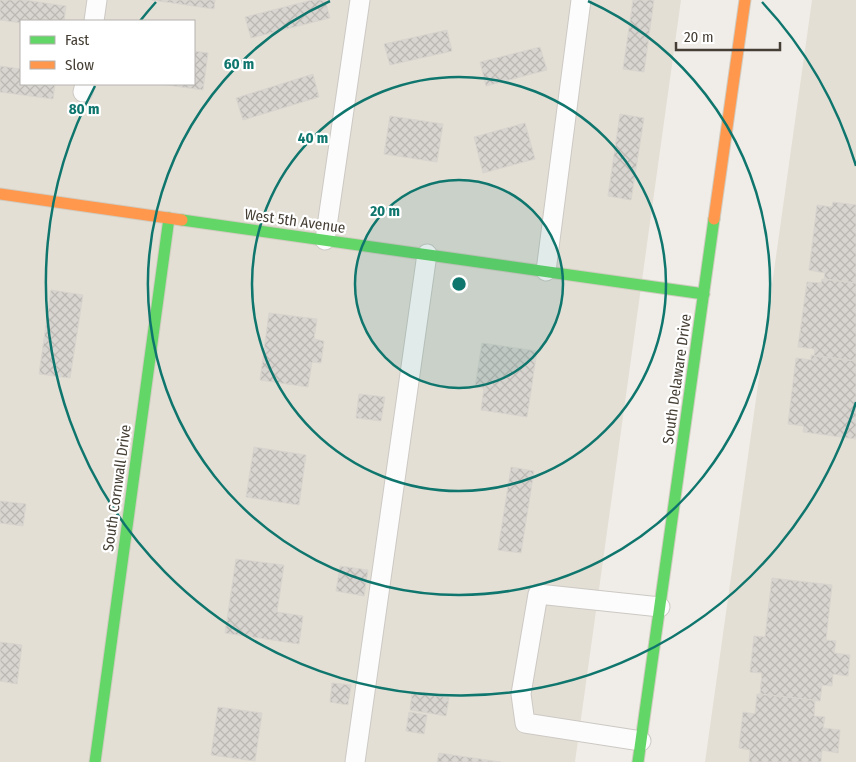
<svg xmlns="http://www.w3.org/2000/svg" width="856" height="762" viewBox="0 0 856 762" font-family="'Fira Sans Condensed',sans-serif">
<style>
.residential{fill:#e4dfd5;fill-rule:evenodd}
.building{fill:url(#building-cross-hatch);stroke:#d8d4ce}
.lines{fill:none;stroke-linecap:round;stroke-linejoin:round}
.lane-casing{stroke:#ccc9c4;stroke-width:21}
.fast-casing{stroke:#d1ccc0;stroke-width:13}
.slow-casing{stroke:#d1ccc0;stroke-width:13}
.lane{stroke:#fdfcfc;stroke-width:19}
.fast{stroke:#63d668;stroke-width:11}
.slow{stroke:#ff974d;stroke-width:11}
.ring{fill:none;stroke:#0f766e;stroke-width:2.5}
.labels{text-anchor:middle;stroke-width:4.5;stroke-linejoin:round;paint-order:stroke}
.street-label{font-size:15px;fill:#453e34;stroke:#fff}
.centre{fill:#0f766e;stroke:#fff;stroke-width:2.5}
.ring-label{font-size:15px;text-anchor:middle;font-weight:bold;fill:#0f766e;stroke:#fff;stroke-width:4.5;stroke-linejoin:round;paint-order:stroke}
</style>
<defs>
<pattern id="building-cross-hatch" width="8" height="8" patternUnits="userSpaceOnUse" patternTransform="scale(1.25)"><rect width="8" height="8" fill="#d8d4cf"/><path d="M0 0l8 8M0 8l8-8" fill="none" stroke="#bbb7b2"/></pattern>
</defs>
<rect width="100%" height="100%" fill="#f0ede8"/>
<path class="residential" d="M 0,0 L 681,0 L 575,762 L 0,762 ZM 21,21 L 194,21 L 194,84 L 21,84 Z
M 812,0 L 856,0 L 856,762 L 705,762 Z"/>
<path class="building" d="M 0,0 L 24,0 L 66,6 L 64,21 L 21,21 L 21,23 L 0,20 Z
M 152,0 L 215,0 L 214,9 Z
M 312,0 L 325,0 L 330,18 L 251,38 L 245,17 Z
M 633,0 L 654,0 L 644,72 L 623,69 Z
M 447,30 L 452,51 L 390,65 L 384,44 Z
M 540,47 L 547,70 L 486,86 L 480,62 Z
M 194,51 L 208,53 L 203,90 L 160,84 L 194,84 Z
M 0,66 L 21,69 L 21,84 L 55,84 L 53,99 L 0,92 Z
M 313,74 L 319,97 L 243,120 L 236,98 Z
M 620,114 L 644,118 L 631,200 L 608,196 Z
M 390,116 L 443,124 L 437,162 L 384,154 Z
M 525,123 L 535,159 L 483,173 L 474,137 Z
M 833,202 L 856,205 L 856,283 L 824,279 L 825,273 L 809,270 L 817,205 L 832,207 Z
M 822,279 L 856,283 L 856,361 L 814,356 L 815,349 L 798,347 L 807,282 L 821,283 Z
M 51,290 L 83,295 L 70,378 L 39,374 Z
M 269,313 L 317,319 L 314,339 L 324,341 L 321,363 L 312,362 L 308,387 L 260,380 Z
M 482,343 L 537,351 L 527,417 L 481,410 L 484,388 L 475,387 Z
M 811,355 L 856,361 L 856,439 L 803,432 L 804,426 L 788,424 L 796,358 L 811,360 Z
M 359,394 L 385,397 L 381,421 L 356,418 Z
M 254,447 L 306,455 L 299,505 L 246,497 Z
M 511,467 L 534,471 L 521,553 L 498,550 Z
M 0,501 L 26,504 L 23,526 L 0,523 Z
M 236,559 L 284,565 L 277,612 L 303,616 L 299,644 L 225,633 Z
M 340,566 L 368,570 L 364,596 L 336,591 Z
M 772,578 L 832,585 L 826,640 L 836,641 L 834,653 L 850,655 L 848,676 L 833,674 L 832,686 L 822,685 L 820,701 L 760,694 L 762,673 L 750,672 L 754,636 L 765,637 Z
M 0,642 L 22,645 L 17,684 L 0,681 Z
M 332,683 L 351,685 L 348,705 L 330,702 Z
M 412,692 L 449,698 L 446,716 L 410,710 Z
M 757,694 L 815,700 L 814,716 L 825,717 L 823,728 L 840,730 L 838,753 L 822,750 L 821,762 L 749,762 L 750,750 L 739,748 L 743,712 L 755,714 Z
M 218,707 L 262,713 L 255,761 L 211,755 Z
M 409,712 L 427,715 L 424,734 L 406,731 Z
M 439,753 L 501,762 L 437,762 Z"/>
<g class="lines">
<defs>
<path id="lane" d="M 94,21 L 97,0
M 83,92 L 85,84
M 325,240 L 360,0
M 546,271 L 581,0
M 641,741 L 525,723 L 521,694 L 538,594 L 660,607
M 355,762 L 427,254"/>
<path id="fast" d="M 182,220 L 704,294
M 95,762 L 169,218
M 638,762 L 714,219"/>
<path id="slow" d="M 0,194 L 182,220
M 714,219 L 745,0"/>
</defs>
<use href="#lane" class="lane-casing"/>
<use href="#fast" class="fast-casing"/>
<use href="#slow" class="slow-casing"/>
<use href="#lane" class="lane"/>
<use href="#fast" class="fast"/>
<use href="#slow" class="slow"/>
</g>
<circle cx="459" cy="284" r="104" fill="#0f766e" fill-opacity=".12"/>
<g class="ring">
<circle cx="459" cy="284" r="104"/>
<circle cx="459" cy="284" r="207"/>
<path d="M588 1A311 311 0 1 1 330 1"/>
<path d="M856 402A414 414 0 1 1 95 86M140 21A414 414 0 0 1 156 2M762 2A414 414 0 0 1 856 166"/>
</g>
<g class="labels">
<g class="street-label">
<text transform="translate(295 221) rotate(8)" y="5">West 5th Avenue</text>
<text transform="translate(677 379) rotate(-82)" y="5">South Delaware Drive</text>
<text transform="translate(117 488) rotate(-82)" y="5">South Cornwall Drive</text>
</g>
</g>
<circle cx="459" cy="284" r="8" class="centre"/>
<g class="ring-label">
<text x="239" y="69">60 m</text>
<text x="84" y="114">80 m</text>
<text x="313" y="143">40 m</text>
<text x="385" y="216">20 m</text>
</g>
<rect x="20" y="20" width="175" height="65" fill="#ffffff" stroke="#b5b2ae"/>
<rect x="30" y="36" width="25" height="8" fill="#63d668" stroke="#b5b2ae"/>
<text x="65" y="45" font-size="15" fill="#453e34">Fast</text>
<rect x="30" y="61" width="25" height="8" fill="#ff974d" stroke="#b5b2ae"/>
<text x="65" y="70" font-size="15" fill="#453e34">Slow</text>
<path d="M676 42v8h104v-8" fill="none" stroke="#453e34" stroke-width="2.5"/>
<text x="684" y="42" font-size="15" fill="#453e34" stroke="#ffffff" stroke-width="4" paint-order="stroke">20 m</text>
</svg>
